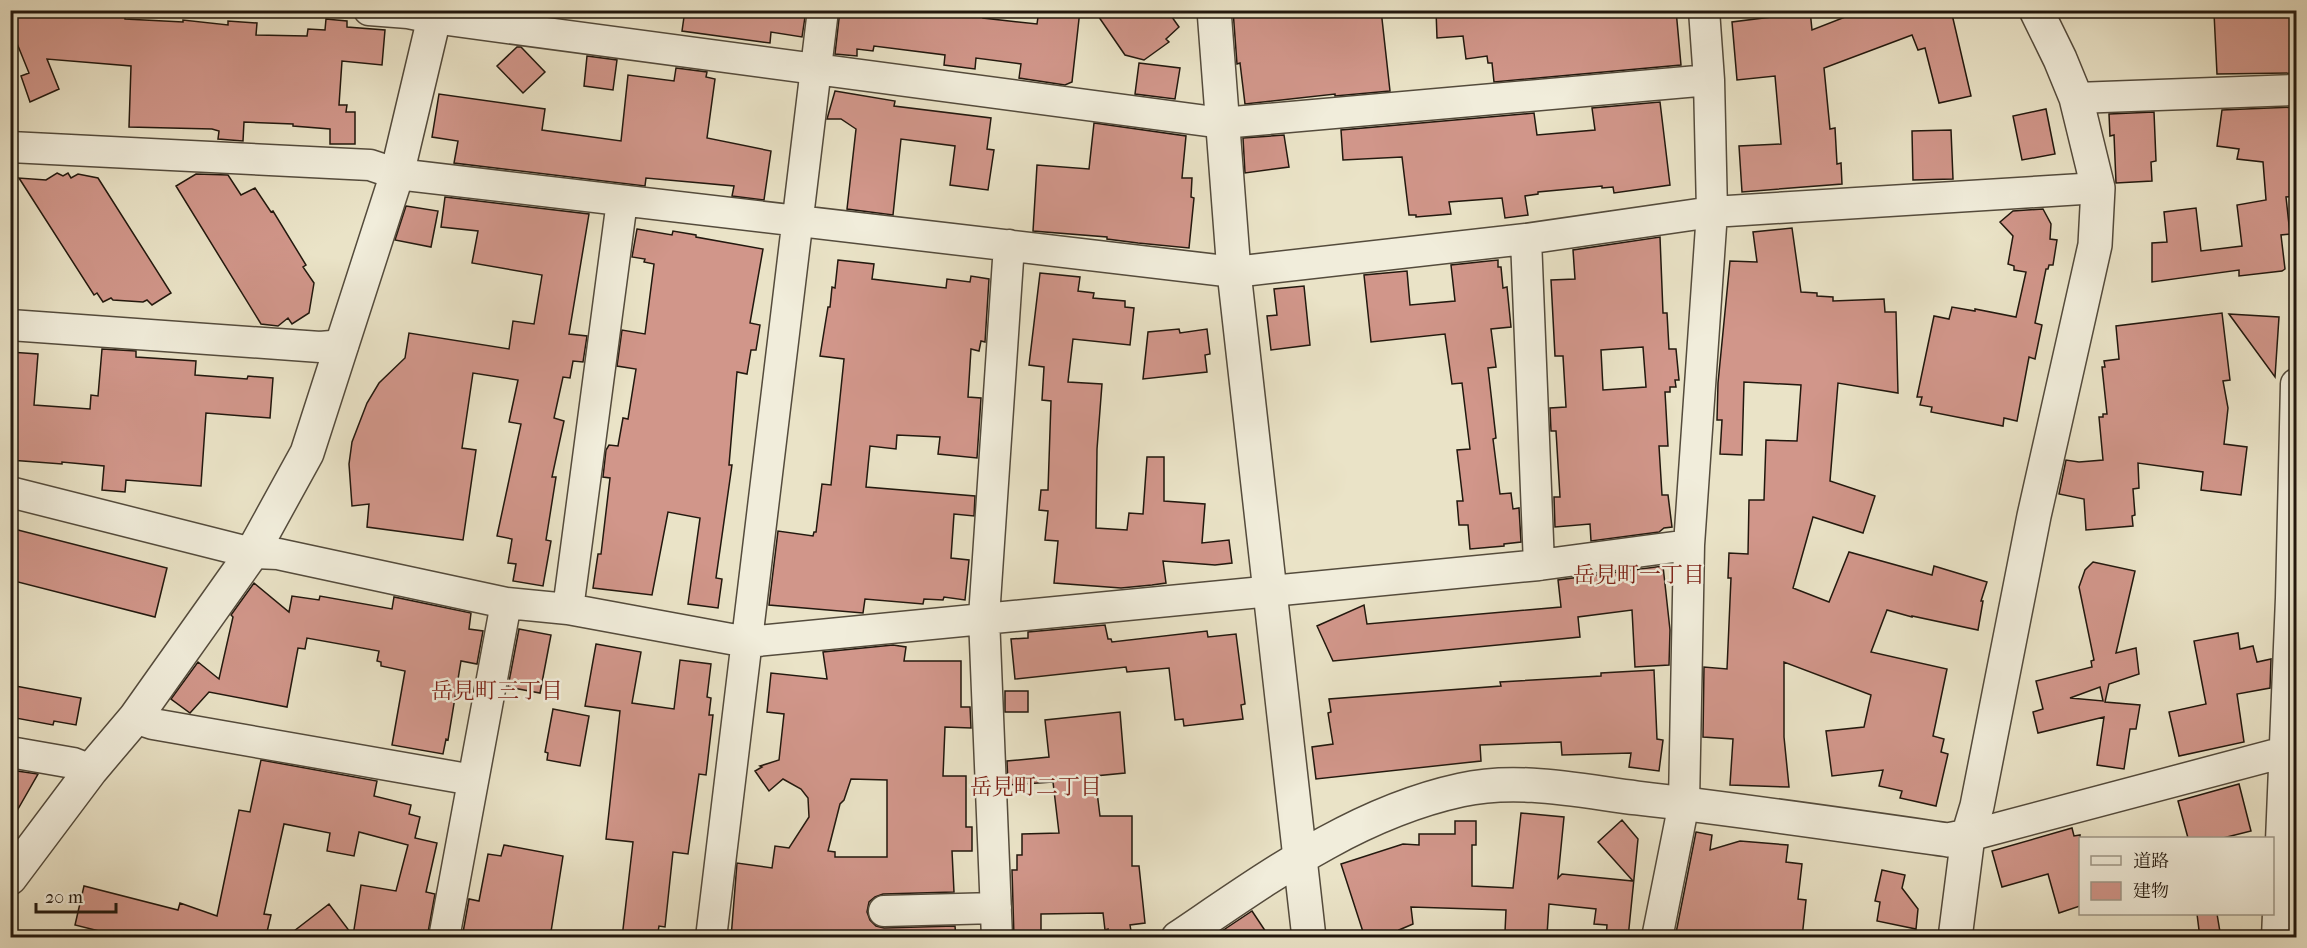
<svg xmlns="http://www.w3.org/2000/svg" width="2307" height="948" viewBox="0 0 2307 948" font-family="'IM FELL French Canon','Noto Serif JP',serif">
<style>
.building{fill:#d1968a;stroke:#22180e;stroke-width:1.5;fill-rule:evenodd}
.lines{fill:none;stroke-linecap:round;stroke-linejoin:round}
.minor-casing{stroke:#544b3c;stroke-width:33}
.tertiary-casing{stroke:#544b3c;stroke-width:36}
.minor{stroke:#f1eddb;stroke-width:30}
.tertiary{stroke:#f1eddb;stroke-width:33}
.labels{text-anchor:middle;stroke-width:5;stroke-linejoin:round;paint-order:stroke}
.neighbourhood-label{font-size:22px;fill:#7a1f14;stroke:#f1eddb}
</style>
<rect width="100%" height="100%" fill="#eae3c7"/>
<filter id="stains"><feTurbulence type="fractalNoise" baseFrequency=".00333" numOctaves="4"/><feColorMatrix values="0 0 0 0 .2 0 0 0 0 .09 0 0 0 0 .02 0 0 0 .5 -.17"/></filter>
<radialGradient id="worn" r=".72"><stop offset=".6" stop-color="#630" stop-opacity="0"/><stop offset="1" stop-color="#630" stop-opacity=".3"/></radialGradient>
<path class="building" d="M 10,10 L 125,10 L 125,19 L 183,22 L 183,20 L 228,25 L 228,21 L 257,23 L 256,35 L 307,36 L 308,29 L 325,30 L 326,19 L 347,21 L 347,27 L 385,30 L 382,65 L 342,61 L 339,105 L 347,105 L 346,112 L 355,112 L 355,144 L 330,144 L 330,129 L 293,126 L 293,124 L 244,122 L 243,141 L 218,139 L 219,131 L 212,129 L 129,127 L 131,66 L 47,59 L 59,89 L 30,102 L 21,76 L 29,73 L 16,41 L 10,41 Z
M 685,10 L 806,10 L 802,37 L 771,32 L 770,43 L 682,31 Z
M 840,10 L 984,10 L 983,18 L 1037,24 L 1039,10 L 1080,10 L 1072,82 L 1065,85 L 1019,78 L 1021,64 L 976,58 L 975,69 L 944,65 L 945,55 L 874,46 L 873,51 L 857,49 L 857,56 L 835,54 Z
M 1094,10 L 1167,10 L 1179,27 L 1166,39 L 1169,42 L 1144,60 L 1125,55 Z
M 1233,10 L 1381,10 L 1390,91 L 1335,96 L 1335,94 L 1245,104 L 1240,63 L 1237,64 Z
M 1436,10 L 1676,10 L 1681,65 L 1494,82 L 1492,63 L 1488,63 L 1487,56 L 1466,59 L 1463,36 L 1437,38 Z
M 1779,10 L 1810,10 L 1812,30 L 1863,10 L 1951,10 L 1971,96 L 1939,103 L 1925,48 L 1918,50 L 1912,35 L 1824,68 L 1830,129 L 1835,128 L 1837,164 L 1841,163 L 1842,184 L 1742,192 L 1739,146 L 1781,144 L 1775,76 L 1737,80 L 1732,22 L 1779,16 Z
M 2252,10 L 2296,10 L 2296,73 L 2217,74 L 2214,13 Z
M 517,47 L 521,47 L 545,72 L 523,93 L 497,66 Z
M 587,56 L 617,60 L 613,90 L 584,86 Z
M 1139,63 L 1180,68 L 1175,99 L 1135,94 Z
M 676,68 L 707,72 L 706,77 L 715,79 L 707,138 L 771,151 L 764,200 L 732,196 L 734,186 L 646,178 L 645,186 L 454,163 L 458,141 L 432,137 L 439,94 L 545,109 L 542,130 L 621,141 L 628,75 L 674,81 Z
M 835,91 L 895,101 L 894,106 L 991,118 L 987,149 L 994,150 L 988,190 L 950,185 L 955,146 L 901,139 L 893,215 L 847,209 L 856,129 L 841,119 L 827,119 Z
M 1660,102 L 1670,185 L 1614,193 L 1613,187 L 1602,188 L 1602,186 L 1538,192 L 1538,194 L 1525,196 L 1528,215 L 1505,218 L 1502,198 L 1449,202 L 1451,214 L 1416,217 L 1416,215 L 1409,215 L 1402,157 L 1343,160 L 1341,130 L 1534,113 L 1537,135 L 1595,130 L 1592,108 Z
M 2296,107 L 2296,196 L 2286,197 L 2290,234 L 2281,235 L 2285,269 L 2282,271 L 2239,276 L 2239,270 L 2152,282 L 2152,243 L 2167,242 L 2164,212 L 2196,208 L 2201,251 L 2242,246 L 2237,205 L 2266,200 L 2263,162 L 2237,159 L 2239,149 L 2217,146 L 2222,110 Z
M 2046,109 L 2055,154 L 2022,160 L 2013,116 Z
M 2154,112 L 2156,161 L 2151,162 L 2152,181 L 2116,183 L 2114,135 L 2110,136 L 2109,114 Z
M 1094,123 L 1186,136 L 1182,178 L 1192,178 L 1191,197 L 1194,198 L 1189,248 L 1138,243 L 1107,239 L 1107,237 L 1033,231 L 1037,165 L 1089,169 Z
M 1951,130 L 1953,179 L 1913,180 L 1912,131 Z
M 1284,135 L 1289,167 L 1245,173 L 1243,138 Z
M 57,173 L 63,176 L 68,173 L 71,178 L 78,174 L 98,178 L 171,293 L 152,305 L 147,300 L 143,302 L 113,300 L 111,298 L 103,302 L 97,293 L 94,295 L 19,178 L 46,180 Z
M 196,174 L 228,175 L 241,195 L 255,188 L 271,212 L 273,211 L 306,265 L 303,267 L 314,283 L 309,313 L 292,324 L 288,318 L 278,326 L 261,324 L 176,186 Z
M 445,197 L 589,214 L 569,334 L 587,336 L 583,362 L 573,361 L 570,378 L 563,377 L 554,418 L 564,421 L 552,477 L 556,477 L 546,540 L 551,541 L 543,586 L 513,581 L 516,564 L 508,563 L 512,539 L 497,536 L 521,424 L 509,422 L 518,380 L 473,373 L 462,448 L 476,450 L 463,540 L 367,527 L 369,504 L 352,506 L 349,464 L 352,442 L 367,403 L 379,383 L 405,358 L 409,333 L 509,349 L 513,321 L 534,324 L 542,275 L 472,263 L 478,231 L 441,227 Z
M 406,206 L 438,211 L 431,247 L 395,240 Z
M 2043,209 L 2051,224 L 2050,239 L 2057,240 L 2053,265 L 2049,265 L 2048,269 L 2046,269 L 2035,323 L 2042,325 L 2035,359 L 2029,357 L 2017,421 L 2004,418 L 2003,426 L 1931,412 L 1932,407 L 1920,405 L 1922,397 L 1917,397 L 1934,316 L 1949,319 L 1952,307 L 1975,311 L 1975,309 L 2016,317 L 2026,272 L 2014,270 L 2014,266 L 2008,264 L 2013,236 L 2000,222 L 2013,211 Z
M 1792,228 L 1801,292 L 1817,293 L 1817,296 L 1833,297 L 1833,301 L 1884,299 L 1885,312 L 1896,312 L 1898,393 L 1838,383 L 1830,481 L 1875,496 L 1863,533 L 1813,517 L 1793,588 L 1829,602 L 1849,552 L 1932,575 L 1934,566 L 1987,582 L 1981,601 L 1983,601 L 1978,630 L 1912,616 L 1912,617 L 1887,610 L 1871,652 L 1947,669 L 1933,736 L 1944,739 L 1941,752 L 1948,754 L 1936,806 L 1900,798 L 1902,791 L 1879,786 L 1883,770 L 1832,776 L 1826,731 L 1864,727 L 1871,695 L 1784,662 L 1784,737 L 1789,787 L 1730,785 L 1733,739 L 1703,737 L 1704,667 L 1727,669 L 1731,578 L 1728,578 L 1729,553 L 1748,554 L 1749,500 L 1764,500 L 1766,440 L 1797,441 L 1801,385 L 1744,382 L 1742,455 L 1720,454 L 1722,420 L 1717,420 L 1718,383 L 1730,261 L 1757,262 L 1753,232 Z
M 637,229 L 672,235 L 673,231 L 696,235 L 696,237 L 763,249 L 750,323 L 760,325 L 756,350 L 751,350 L 747,374 L 737,372 L 729,465 L 732,465 L 716,578 L 722,579 L 718,608 L 688,604 L 700,518 L 668,512 L 652,595 L 593,588 L 598,554 L 601,554 L 610,478 L 603,477 L 606,450 L 609,445 L 618,446 L 623,418 L 628,419 L 636,369 L 617,366 L 622,330 L 645,334 L 654,264 L 644,262 L 645,259 L 632,257 Z
M 1660,237 L 1663,313 L 1667,313 L 1669,349 L 1676,349 L 1679,380 L 1675,380 L 1676,387 L 1670,387 L 1670,392 L 1665,392 L 1668,446 L 1659,446 L 1662,495 L 1668,495 L 1672,527 L 1664,528 L 1659,532 L 1591,541 L 1590,524 L 1555,527 L 1554,497 L 1560,497 L 1556,431 L 1551,431 L 1550,408 L 1566,407 L 1563,356 L 1555,356 L 1551,280 L 1575,279 L 1573,250 ZM 1643,347 L 1646,387 L 1603,390 L 1601,350 Z
M 838,260 L 874,264 L 872,279 L 946,288 L 947,279 L 970,282 L 971,276 L 989,279 L 985,342 L 981,341 L 979,351 L 971,349 L 968,397 L 981,398 L 977,458 L 938,454 L 940,437 L 897,435 L 896,449 L 870,446 L 866,487 L 975,496 L 974,516 L 954,514 L 951,558 L 969,560 L 965,600 L 944,597 L 943,600 L 924,599 L 923,604 L 865,599 L 863,613 L 769,605 L 778,531 L 813,536 L 814,532 L 816,532 L 822,484 L 831,485 L 844,359 L 820,356 L 828,307 L 830,307 L 832,287 L 835,288 Z
M 1498,260 L 1498,267 L 1501,267 L 1503,288 L 1507,287 L 1511,327 L 1491,329 L 1496,367 L 1488,368 L 1496,438 L 1493,439 L 1500,494 L 1511,493 L 1513,509 L 1519,508 L 1521,542 L 1504,544 L 1504,546 L 1470,549 L 1468,525 L 1459,525 L 1457,501 L 1463,501 L 1457,450 L 1470,449 L 1462,383 L 1452,384 L 1445,334 L 1371,342 L 1364,275 L 1407,271 L 1410,305 L 1455,301 L 1451,265 Z
M 1040,273 L 1080,277 L 1078,291 L 1094,293 L 1093,298 L 1125,301 L 1125,307 L 1134,308 L 1130,345 L 1073,339 L 1068,382 L 1102,384 L 1097,449 L 1096,528 L 1127,530 L 1129,513 L 1143,514 L 1147,457 L 1164,457 L 1164,501 L 1205,504 L 1202,543 L 1229,540 L 1232,563 L 1215,565 L 1163,561 L 1166,583 L 1152,585 L 1121,588 L 1054,583 L 1058,541 L 1045,540 L 1048,511 L 1039,510 L 1041,490 L 1048,490 L 1051,401 L 1042,400 L 1044,367 L 1029,365 Z
M 1304,286 L 1310,345 L 1271,350 L 1267,316 L 1277,315 L 1274,289 Z
M 2222,313 L 2230,380 L 2223,381 L 2228,408 L 2224,444 L 2247,447 L 2241,495 L 2201,490 L 2203,472 L 2138,463 L 2139,488 L 2133,489 L 2135,515 L 2132,516 L 2133,526 L 2086,530 L 2084,499 L 2059,494 L 2066,460 L 2079,462 L 2103,460 L 2099,417 L 2103,417 L 2103,414 L 2107,414 L 2102,367 L 2105,367 L 2104,361 L 2119,359 L 2116,326 Z
M 2229,314 L 2279,317 L 2275,377 Z
M 1179,329 L 1180,333 L 1207,329 L 1210,354 L 1205,355 L 1207,372 L 1143,379 L 1148,332 Z
M 102,349 L 136,351 L 136,357 L 196,361 L 195,375 L 247,379 L 248,376 L 273,378 L 270,418 L 206,413 L 201,486 L 126,480 L 125,492 L 102,490 L 104,466 L 62,462 L 62,464 L 10,460 L 10,352 L 38,354 L 34,405 L 90,409 L 91,395 L 98,396 Z
M 10,528 L 167,568 L 155,617 L 10,580 Z
M 2093,562 L 2135,571 L 2116,653 L 2136,648 L 2139,674 L 2109,684 L 2105,702 L 2140,705 L 2136,729 L 2130,729 L 2124,769 L 2097,765 L 2104,717 L 2038,733 L 2033,712 L 2043,709 L 2036,681 L 2092,667 L 2091,661 L 2094,660 L 2079,587 L 2085,570 ZM 2100,687 L 2103,701 L 2070,698 Z
M 1663,566 L 1670,630 L 1669,665 L 1635,667 L 1632,610 L 1578,617 L 1580,637 L 1333,661 L 1317,626 L 1364,605 L 1367,624 L 1561,607 L 1558,580 Z
M 254,583 L 289,612 L 292,596 L 319,600 L 320,596 L 392,609 L 394,597 L 471,613 L 469,629 L 483,631 L 477,664 L 461,661 L 448,740 L 446,739 L 443,754 L 392,745 L 405,671 L 381,666 L 381,662 L 377,661 L 379,651 L 307,638 L 305,649 L 298,648 L 287,707 L 209,692 L 190,713 L 171,699 L 198,662 L 219,679 L 233,617 L 231,615 Z
M 1105,625 L 1108,639 L 1111,639 L 1112,642 L 1207,631 L 1208,637 L 1236,634 L 1245,704 L 1241,705 L 1243,719 L 1184,726 L 1183,719 L 1175,720 L 1169,668 L 1127,672 L 1126,667 L 1015,679 L 1011,639 L 1028,638 L 1028,632 Z
M 519,629 L 551,635 L 540,693 L 508,687 Z
M 2238,633 L 2240,649 L 2253,646 L 2257,662 L 2271,659 L 2270,688 L 2237,694 L 2244,742 L 2179,756 L 2169,712 L 2206,704 L 2194,641 Z
M 596,644 L 641,652 L 632,703 L 674,709 L 680,660 L 711,664 L 707,697 L 711,698 L 709,715 L 713,715 L 706,775 L 699,774 L 688,854 L 673,852 L 665,927 L 659,926 L 657,938 L 622,938 L 633,842 L 606,839 L 620,711 L 585,706 Z
M 893,645 L 906,647 L 904,661 L 961,661 L 961,707 L 970,707 L 971,728 L 945,727 L 943,776 L 966,776 L 966,827 L 972,827 L 972,851 L 952,851 L 954,892 L 883,894 L 875,897 L 869,902 L 867,912 L 870,920 L 876,926 L 884,928 L 955,926 L 956,938 L 731,938 L 737,863 L 772,868 L 775,846 L 789,848 L 809,817 L 808,798 L 801,789 L 783,779 L 769,791 L 755,771 L 762,767 L 760,766 L 779,760 L 784,714 L 767,712 L 771,673 L 827,679 L 823,652 ZM 851,779 L 887,780 L 887,857 L 835,857 L 835,852 L 828,851 L 840,804 L 844,800 Z
M 1654,670 L 1657,739 L 1663,740 L 1659,771 L 1629,767 L 1631,753 L 1562,755 L 1561,742 L 1480,745 L 1481,761 L 1316,779 L 1312,747 L 1333,744 L 1328,713 L 1331,712 L 1329,699 L 1501,686 L 1500,682 L 1601,676 L 1601,673 Z
M 10,685 L 81,698 L 76,725 L 54,721 L 53,725 L 10,717 Z
M 1005,691 L 1028,691 L 1028,712 L 1005,712 Z
M 553,709 L 589,716 L 580,766 L 547,760 L 548,753 L 545,752 Z
M 1120,712 L 1125,773 L 1095,776 L 1100,816 L 1132,816 L 1132,866 L 1139,866 L 1145,923 L 1130,925 L 1131,931 L 1108,933 L 1108,929 L 1105,930 L 1103,913 L 1041,914 L 1041,938 L 1014,938 L 1012,870 L 1017,870 L 1017,855 L 1022,855 L 1022,834 L 1059,833 L 1053,782 L 1008,785 L 1007,761 L 1049,757 L 1045,720 Z
M 261,760 L 377,781 L 374,796 L 411,805 L 409,814 L 420,817 L 415,838 L 437,843 L 426,892 L 435,894 L 427,938 L 285,938 L 329,904 L 353,936 L 361,885 L 396,891 L 408,845 L 359,832 L 354,856 L 327,851 L 330,833 L 284,824 L 264,914 L 271,915 L 267,932 L 271,933 L 270,938 L 127,938 L 75,925 L 84,886 L 178,910 L 180,903 L 217,916 L 239,810 L 250,812 Z
M 10,770 L 38,774 L 10,823 Z
M 2239,784 L 2251,831 L 2223,838 L 2188,838 L 2178,801 Z
M 1521,813 L 1564,817 L 1558,878 L 1562,874 L 1633,881 L 1598,842 L 1622,820 L 1638,839 L 1628,938 L 1606,938 L 1607,925 L 1594,924 L 1596,909 L 1549,904 L 1547,935 L 1505,932 L 1506,910 L 1411,907 L 1413,924 L 1399,930 L 1400,932 L 1384,938 L 1365,938 L 1341,864 L 1403,844 L 1419,845 L 1419,834 L 1455,834 L 1455,821 L 1476,821 L 1476,845 L 1472,845 L 1472,886 L 1513,888 Z
M 2072,828 L 2074,836 L 2080,835 L 2080,906 L 2059,913 L 2048,874 L 2002,887 L 1992,851 Z
M 1696,832 L 1712,835 L 1710,850 L 1740,841 L 1788,845 L 1786,862 L 1802,864 L 1798,899 L 1806,900 L 1802,938 L 1675,938 Z
M 504,845 L 563,856 L 550,938 L 462,938 L 469,899 L 479,901 L 488,854 L 501,856 Z
M 1882,870 L 1905,875 L 1902,888 L 1918,909 L 1916,929 L 1877,921 L 1880,902 L 1875,901 Z
M 1252,911 L 1270,938 L 1212,938 L 1222,931 Z
M 2197,914 L 2217,914 L 2221,938 L 2200,938 Z"/>
<g class="lines">
<defs>
<path id="minor" d="M 369,10 L 408,13 L 433,18 L 1222,123 L 1709,80
M 2076,98 L 2296,90
M 10,147 L 370,165 L 397,174 L 1234,272 L 1526,239 L 1712,212 L 2098,188
M 1526,239 L 1539,565
M 10,325 L 320,347 L 343,345
M 10,492 L 252,553 L 278,554 L 506,603 L 568,609 L 747,642 L 1539,565 L 1689,545
M 568,609 L 622,201
M 135,718 L 153,724 L 473,780
M 10,752 L 73,763 L 91,770
M 1968,836 L 2296,749
M 884,911 L 996,908
M 444,938 L 506,603
M 711,938 L 823,10
M 997,938 L 984,617 L 1009,245
M 1657,938 L 1684,803 L 1689,545 L 1712,212 L 1709,80 L 1704,10
M 2277,938 L 2291,598 L 2296,384"/>
<path id="tertiary" d="M 1214,10 L 1234,272 L 1309,938
M 10,878 L 91,770 L 135,718 L 252,553 L 307,453 L 397,174 L 436,10
M 1178,938 C 1267,878 1355,813 1461,790 C 1518,777 1581,791 1637,798 C 1741,810 1844,825 1948,840 L 1968,836
M 1955,938 L 1968,836 L 1977,806 L 2034,516 L 2095,245 L 2098,188 L 2076,98 L 2060,59 L 2036,10"/>
</defs>
<use href="#minor" class="minor-casing"/>
<use href="#tertiary" class="tertiary-casing"/>
<use href="#minor" class="minor"/>
<use href="#tertiary" class="tertiary"/>
</g>
<g class="labels">
<g class="neighbourhood-label">
<text x="1639" y="582">岳見町一丁目</text>
<text x="497" y="698">岳見町三丁目</text>
<text x="1036" y="794">岳見町二丁目</text>
</g>
</g>
<rect width="2307" height="948" fill="none" stroke="#eae3c7" stroke-width="36"/>
<rect x="12" y="12" width="2283" height="924" fill="none" stroke="#22180e" stroke-width="3"/>
<rect x="18" y="18" width="2271" height="912" fill="none" stroke="#22180e" stroke-width="1.5"/>
<rect x="2079" y="837" width="195" height="78" fill="#f1eddb" stroke="#9e9889" stroke-width="1.5"/>
<rect x="2091" y="856" width="30" height="9" fill="#f1eddb" stroke="#9e9889" stroke-width="1.5"/>
<text x="2133" y="867" font-size="18" fill="#22180e">道路</text>
<rect x="2091" y="882" width="30" height="18" fill="#d1968a" stroke="#9e9889" stroke-width="1.5"/>
<text x="2133" y="897" font-size="18" fill="#22180e">建物</text>
<path d="M36 903v9h80v-9" fill="none" stroke="#22180e" stroke-width="3"/>
<text x="45" y="903" font-size="18" fill="#22180e" stroke="#f1eddb" stroke-width="4.5" paint-order="stroke">20 m</text>
<rect width="100%" height="100%" filter="url(#stains)"/>
<rect width="100%" height="100%" fill="url(#worn)"/>
</svg>
